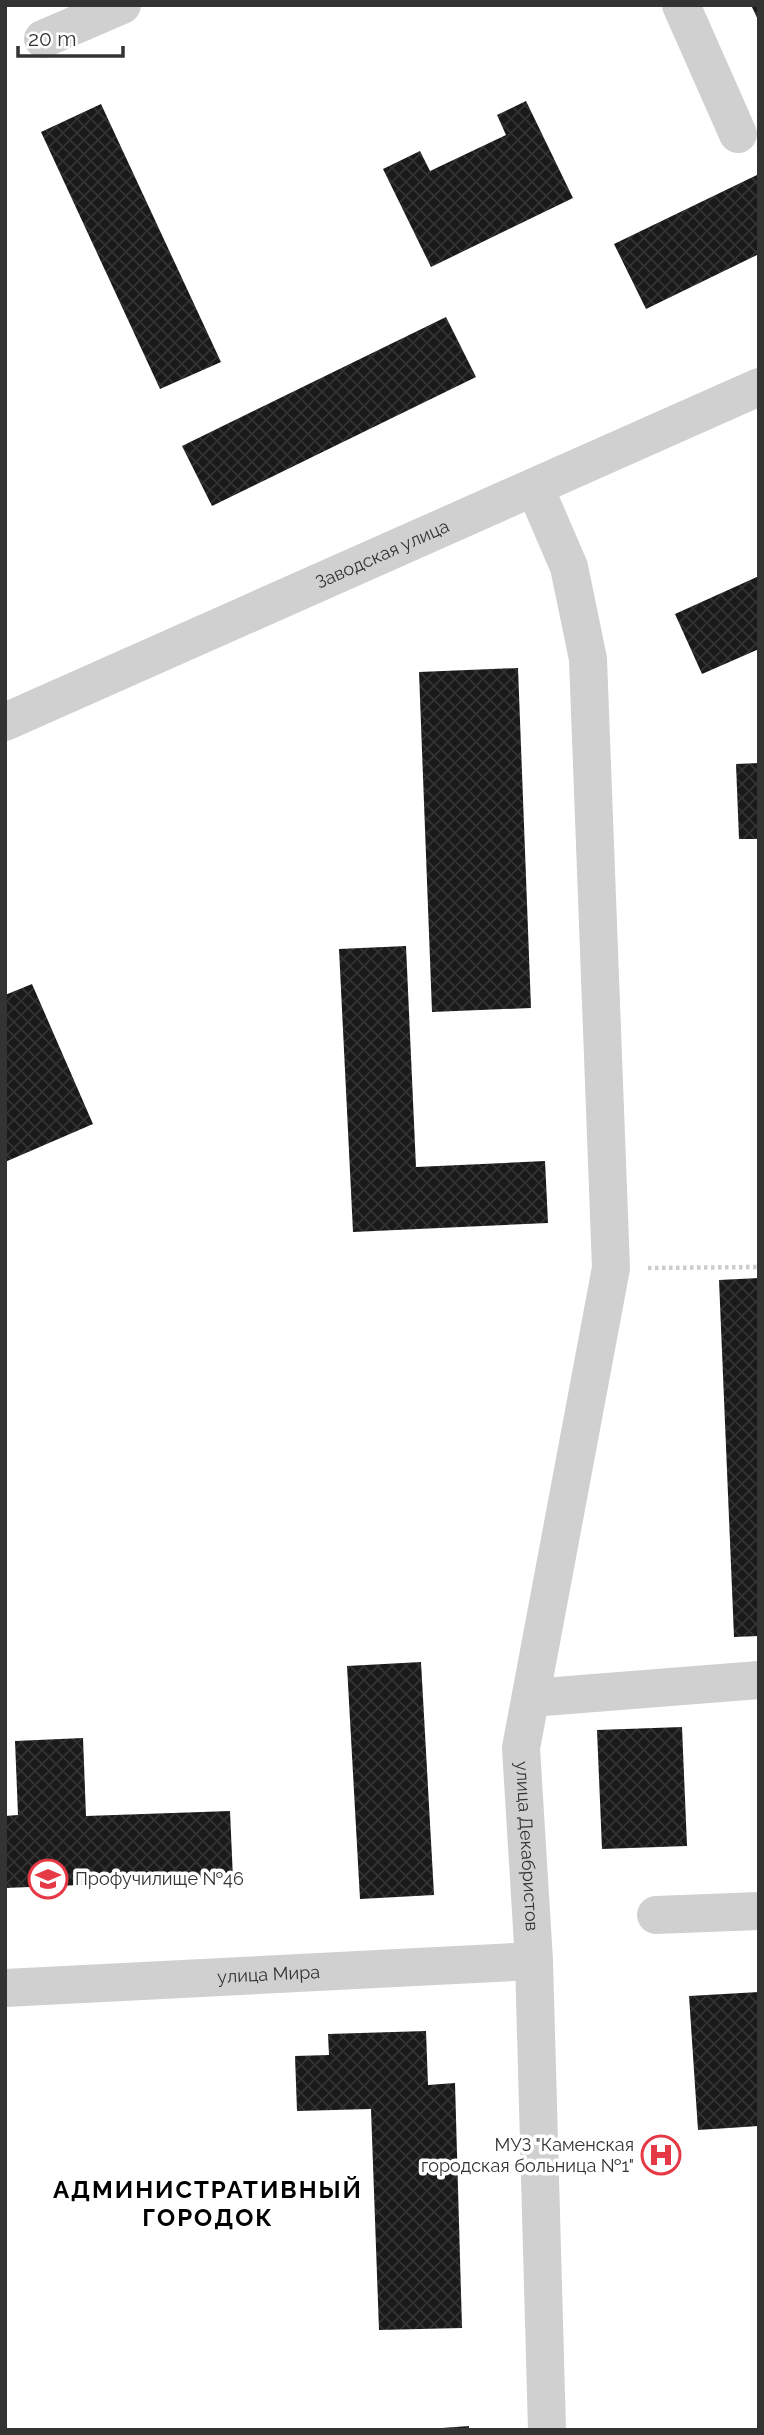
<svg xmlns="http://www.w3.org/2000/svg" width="764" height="2435" viewBox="0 0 764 2435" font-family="Raleway,sans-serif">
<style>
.building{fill:url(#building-cross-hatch)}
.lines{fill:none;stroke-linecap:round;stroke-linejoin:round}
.path{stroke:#cdcdcd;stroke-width:4.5;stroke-dasharray:3.5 3.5;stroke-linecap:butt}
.minor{stroke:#d0d0d0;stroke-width:38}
.labels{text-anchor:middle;stroke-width:7;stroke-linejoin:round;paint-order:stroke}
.street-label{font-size:18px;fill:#333;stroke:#fff}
.poi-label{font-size:18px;fill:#333;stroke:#fff;text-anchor:start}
.district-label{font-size:24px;font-weight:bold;letter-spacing:2px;fill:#000;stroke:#fff}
</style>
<defs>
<pattern id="building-cross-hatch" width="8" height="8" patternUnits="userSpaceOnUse" patternTransform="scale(1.75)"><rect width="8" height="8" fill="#1a1a1a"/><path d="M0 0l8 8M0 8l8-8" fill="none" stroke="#333"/></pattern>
</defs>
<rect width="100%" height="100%" fill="#fff"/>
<path class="building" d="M 751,5 L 759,5 L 759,22 Z
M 526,101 L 573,198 L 431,267 L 383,169 L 420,151 L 430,171 L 506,135 L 497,115 Z
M 101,104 L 221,362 L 160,389 L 41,132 Z
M 759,174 L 759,254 L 646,309 L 614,244 Z
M 446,317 L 476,377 L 212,506 L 182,446 Z
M 759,576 L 759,649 L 702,674 L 675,614 Z
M 518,668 L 531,1008 L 432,1012 L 419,672 Z
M 759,763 L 759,839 L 739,839 L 736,764 Z
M 406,946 L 416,1167 L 545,1161 L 548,1223 L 353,1232 L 339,949 Z
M 32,984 L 93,1124 L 5,1162 L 5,995 Z
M 759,1278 L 759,1636 L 734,1637 L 719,1280 Z
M 421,1662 L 434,1895 L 360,1899 L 347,1666 Z
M 682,1727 L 687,1846 L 602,1849 L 597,1730 Z
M 83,1738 L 86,1816 L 230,1811 L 233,1879 L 5,1888 L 5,1816 L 18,1815 L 15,1741 Z
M 759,1992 L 759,2126 L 698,2130 L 689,1996 Z
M 426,2031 L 428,2085 L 455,2083 L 462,2328 L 379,2330 L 371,2109 L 297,2111 L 295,2056 L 329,2055 L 328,2034 Z
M 469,2426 L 469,2430 L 442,2430 L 442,2428 Z"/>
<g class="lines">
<path class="path" d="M 648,1268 L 759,1267"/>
<g class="minor">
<path d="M 681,5 L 738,134"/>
<path d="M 43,39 L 122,5"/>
<path id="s1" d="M 535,488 L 569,567 L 588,659 L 611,1268 L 521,1748 L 534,1961 L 547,2430"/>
<path id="s2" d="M 5,722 L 759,387"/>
<path d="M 531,1698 L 759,1680"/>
<path d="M 656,1915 L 759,1911"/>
<path id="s3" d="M 5,1988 L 534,1961"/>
</g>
</g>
<defs>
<symbol id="university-ring" viewBox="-11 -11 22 22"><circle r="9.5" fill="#fff" stroke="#e63946" stroke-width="1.5"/><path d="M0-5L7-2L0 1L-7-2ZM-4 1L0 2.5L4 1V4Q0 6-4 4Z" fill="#e63946"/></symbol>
<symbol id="hospital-ring" viewBox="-11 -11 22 22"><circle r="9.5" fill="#fff" stroke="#e63946" stroke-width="1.5"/><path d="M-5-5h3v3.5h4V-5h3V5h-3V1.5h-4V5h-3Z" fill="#e63946"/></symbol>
</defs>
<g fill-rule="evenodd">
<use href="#university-ring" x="26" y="1857" width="44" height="44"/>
<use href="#hospital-ring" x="639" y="2133" width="44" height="44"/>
</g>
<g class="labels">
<g class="street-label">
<text dy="6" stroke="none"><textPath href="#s2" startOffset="413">Заводская улица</textPath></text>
<text dy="6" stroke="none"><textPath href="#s1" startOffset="1376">улица Декабристов</textPath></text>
<text dy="6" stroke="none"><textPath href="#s3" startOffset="264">улица Мира</textPath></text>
</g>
<g class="poi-label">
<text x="75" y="1885">Профучилище №46</text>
<text x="634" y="2151" text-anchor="end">МУЗ "Каменская<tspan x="634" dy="21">городская больница №1"</tspan></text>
</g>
<g class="district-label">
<text x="208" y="2198">АДМИНИСТРАТИВНЫЙ<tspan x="208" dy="28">ГОРОДОК</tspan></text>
</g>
</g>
<rect width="764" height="2435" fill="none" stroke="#333333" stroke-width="14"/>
<path d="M18 46v10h105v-10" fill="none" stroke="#333333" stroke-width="3.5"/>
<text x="28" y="46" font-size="21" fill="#333333" stroke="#ffffff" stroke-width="5" paint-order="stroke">20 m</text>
</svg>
